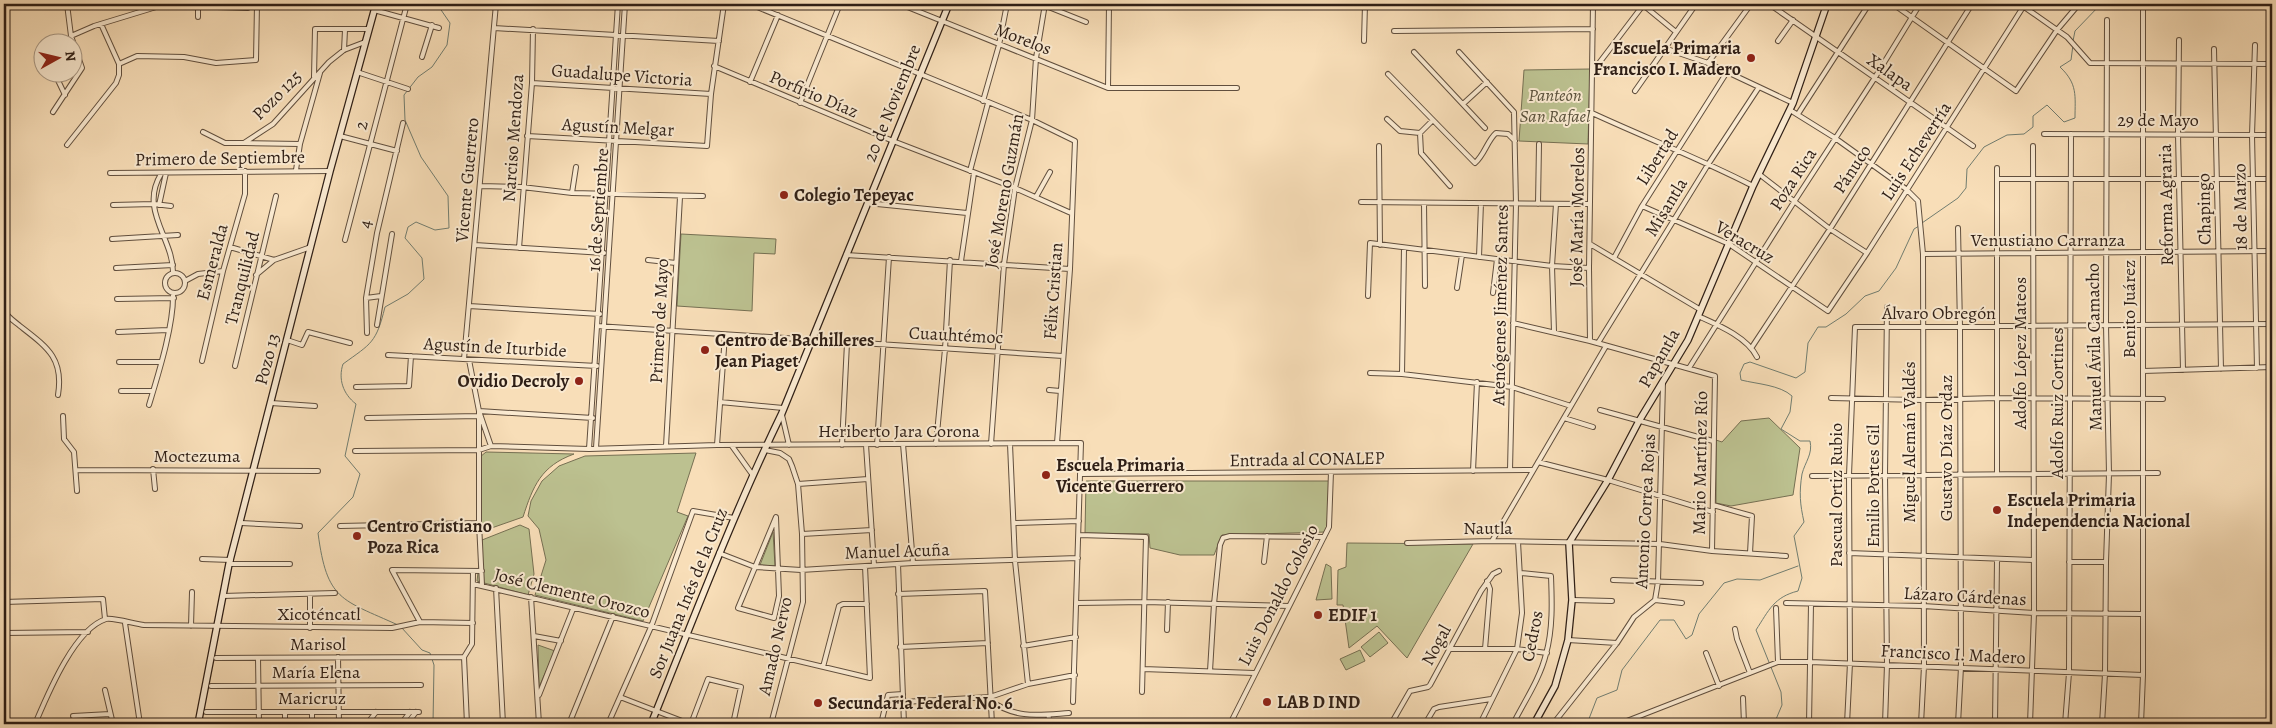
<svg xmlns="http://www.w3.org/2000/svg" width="2276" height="728" viewBox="0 0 2276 728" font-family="Alegreya,serif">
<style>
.green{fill:#bcc190;stroke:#767053}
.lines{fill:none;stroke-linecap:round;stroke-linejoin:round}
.stream{stroke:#717d70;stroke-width:1}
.street-casing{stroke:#614f3e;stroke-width:6}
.secondary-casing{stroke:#2f1f16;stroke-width:8}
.street{stroke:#faead1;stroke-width:4}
.secondary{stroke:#faead1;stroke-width:5.5}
.poi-dot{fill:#8f2418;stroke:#faead1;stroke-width:2}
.labels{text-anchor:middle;stroke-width:4;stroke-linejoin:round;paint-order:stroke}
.street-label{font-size:18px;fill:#2f1f16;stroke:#faead1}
.poi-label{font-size:18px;font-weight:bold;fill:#2f1f16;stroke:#faead1;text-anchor:start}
.park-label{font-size:18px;font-style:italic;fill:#59503b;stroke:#faead1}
</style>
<rect width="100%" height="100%" fill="#f8deb8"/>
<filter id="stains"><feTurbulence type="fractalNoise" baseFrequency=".004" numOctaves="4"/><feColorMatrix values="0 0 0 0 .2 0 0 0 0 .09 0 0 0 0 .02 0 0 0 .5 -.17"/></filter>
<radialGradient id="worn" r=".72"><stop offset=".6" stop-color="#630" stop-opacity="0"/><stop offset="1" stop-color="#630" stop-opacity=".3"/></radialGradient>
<path class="green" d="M 1590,69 L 1588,144 L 1519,141 L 1524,70 Z
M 681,234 L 776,239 L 775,254 L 754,253 L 752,311 L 677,306 Z
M 1769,418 L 1800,448 L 1793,495 L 1731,506 L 1716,503 L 1716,440 L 1722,442 L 1741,421 Z
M 486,452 L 574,454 C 541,466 533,486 523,517 L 483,531 L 481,525 L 480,457 Z
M 696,453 L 677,512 L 688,516 L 643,621 L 535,595 L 546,560 L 539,529 L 528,516 L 531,501 L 542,481 L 559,466 L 585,456 Z
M 1086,481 L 1332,481 L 1326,532 L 1222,535 L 1214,555 L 1180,555 L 1150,548 L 1149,534 L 1085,533 Z
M 520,525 L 529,529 L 534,574 L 528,595 L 477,581 L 482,540 Z
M 773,532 L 775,566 L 760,565 Z
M 1347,543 L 1473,544 L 1407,658 L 1377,626 L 1349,648 L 1343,605 L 1337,605 L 1338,570 L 1346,567 Z
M 1326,564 L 1331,567 L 1332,599 L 1316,600 Z
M 1379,632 L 1388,643 L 1370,657 L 1361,647 Z
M 538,645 L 555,651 L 539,687 Z
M 1360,650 L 1365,661 L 1346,670 L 1340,659 Z"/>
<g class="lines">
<path class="stream" d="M 2073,41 L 2075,31 L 2101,4
M 1922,223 L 1958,198 L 1966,188 L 1967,169 L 1984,147 L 2007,135 L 2024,134 L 2033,127 L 2033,116 L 2047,105 L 2064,122 L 2075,118 C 2075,96 2078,84 2060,67 L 2071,60 L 2073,45
M 398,625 C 341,599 327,601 318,533 L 353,497 L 360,474 L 345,456 L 356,404 C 343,394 338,379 343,364 C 372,343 376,343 385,307 L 408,294 L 424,279 L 422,258 L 405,238 L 408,227 L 416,222 L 435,230 L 449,228 L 448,196 L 421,157 L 405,120 L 404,95 L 418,77 L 432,67 L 447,45 L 450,23 L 437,4
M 401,627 L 422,650 L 430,653 L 434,665 L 433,724
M 1587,724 L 1597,698 L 1617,690 L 1622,670 L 1660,620 L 1674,620 L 1686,639 L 1692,635 L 1699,614 L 1724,583 L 1737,579 L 1760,580 L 1798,566
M 1774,724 L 1782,705 L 1781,692 L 1756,630 C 1769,610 1774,597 1798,591 L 1802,578 L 1794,536 L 1804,522 C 1800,504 1799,493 1802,474 C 1805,462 1813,454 1810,441 L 1800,441 L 1781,429 L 1790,412 L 1792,396 C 1780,385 1757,384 1741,380 L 1740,373 L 1744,364 L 1750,362 L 1796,378 L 1805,372 L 1808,343 L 1818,327 L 1826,327 L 1846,314 L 1865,296 L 1879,291 L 1896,268 L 1914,229 L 1919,226"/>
<defs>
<path id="street" d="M 198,4 L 198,17
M 750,4 L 1032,120 L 1075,141 L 1070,269 L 1057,443
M 900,4 L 1108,88 L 1237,88
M 1041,4 L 1086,22
M 1642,4 L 1676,32
M 1769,4 L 1973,146
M 1893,4 L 2016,91 L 2057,30 L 2079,4
M 2020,4 L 2067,37 L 2090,63 L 2272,64
M 217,7 L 248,8 L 253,4
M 374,10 L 439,28
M 1778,10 L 1782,4
M 101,24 L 119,64
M 494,28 L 719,41
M 1394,31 L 1593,29
M 71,36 L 94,26 L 166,4
M 2179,40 L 2178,134 L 2183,370
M 1364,41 L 1365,4
M 1778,41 L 1793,20
M 2255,45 L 2252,135 L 2257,368
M 1664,48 L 1708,63 L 1793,103
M 2214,49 L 2221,369
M 344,50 L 345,30
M 1414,52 L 1485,128
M 1459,52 L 1514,112 L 1516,204 L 1510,470
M 422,57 L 432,25
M 1708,63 L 1751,4
M 714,66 L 893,141 L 1015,188 L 1071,213
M 1593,71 L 1644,4
M 54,72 L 65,95
M 357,72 L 408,89
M 1388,74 L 1475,163 C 1485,154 1487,141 1496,133 L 1508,134 L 1515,141
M 314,77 L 315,29 L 368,29
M 750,82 L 778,15
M 532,83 L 711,94
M 1108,88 L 1109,4
M 1635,91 L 1696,4
M 983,101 L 999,45 L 1007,4
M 800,103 L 840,4
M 1463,104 L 1487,82
M 1790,110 L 1835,138 L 1906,189 L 1918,201 L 1923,254 L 1924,666 L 1921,724
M 53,112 L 82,68 L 71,36 L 67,4
M 1592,113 C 1646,138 1701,159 1753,186
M 1798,114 L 1869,4
M 1387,119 L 1400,131 L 1420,133 L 1421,153 L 1450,186
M 203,132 L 225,143 L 244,143 L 273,124 L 329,62 L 344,50 L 365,42
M 1420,133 L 1433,120
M 2044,134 L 2272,135
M 340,136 L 397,151
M 527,136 L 707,146 L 711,94 L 724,4
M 245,143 L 300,144
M 67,145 L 116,83 L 119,75 L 119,64 L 137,56 L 184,57 L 216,63 L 256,60 L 257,4
M 1379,146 L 1380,245
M 296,170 L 300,144 L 320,73
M 970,171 L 988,103
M 110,173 L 330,171
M 161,174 C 139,210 173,238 173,272
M 1759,174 L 1830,229 L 1867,253
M 1998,179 L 2272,179
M 481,186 L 522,187 L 572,193 L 703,196
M 572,193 L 576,167
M 1036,197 L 1050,172
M 1361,202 L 1590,204
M 867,203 L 967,213
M 1424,203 L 1425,286
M 1538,204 L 1539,144
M 113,205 L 154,204 L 171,206
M 159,205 L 166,173
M 1642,206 L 1729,244 L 1828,311 L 1867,253 L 2025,4
M 1958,228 L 1960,327 L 1961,667 L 1958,724
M 112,239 L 178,235
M 345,240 L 407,4
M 1590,244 L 1701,310
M 475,245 L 604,253
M 230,247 L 274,260 L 311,247
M 519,248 L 532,83 L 533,29
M 1923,254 L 2272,251
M 846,255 L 1070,269
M 1479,257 L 1481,203
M 1614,258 L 1642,206 L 1727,72
M 648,260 L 676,263
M 961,261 L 974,173
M 116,268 L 173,265
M165 283a10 10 0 1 1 20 0a10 10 0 1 1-20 0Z
M 256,275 L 274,260
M 185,281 L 198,274 L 223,271
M 1457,288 L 1462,255
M 1493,293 L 1497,259
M 1368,296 L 1370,243 L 1552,266 L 1589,268
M 366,298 L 381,296
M 117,299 L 174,298
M 469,306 L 600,314
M 4,310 C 7,317 14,321 20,326 C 47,347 64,358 58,395
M 1698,316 C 1718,325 1747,337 1757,357
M 1513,323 L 1590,341 L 1715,376 L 1712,551
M 377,325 L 392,234
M 597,326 L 1063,356
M 118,332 L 168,330
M 1554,332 L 1552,266 L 1556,204
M 367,333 L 366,298 L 377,233 L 403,123
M 287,340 L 302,345 L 308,332 L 350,343
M 1590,341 L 1589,268 L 1593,4
M 1598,343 L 1709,163 L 1759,87
M 1752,347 L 1830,229 L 1972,4
M 388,355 L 597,366
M 464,359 L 496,4
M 469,360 L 479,411 L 479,523 L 482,585
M 202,361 L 223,271 L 245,194 L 245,171
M 119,362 L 161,362
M 235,366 L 276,196
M 1689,368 L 1794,202 L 1874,79 L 1920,4
M 2143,371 L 2272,367
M 1370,373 L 1402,374 L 1512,387 L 1571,406
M 1402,374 L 1404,248
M 356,387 L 409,386 L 411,356
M 1049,390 L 1060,391
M 121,391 L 153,391
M 1831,398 L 1922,400 L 1997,398 L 2163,399
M 720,402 L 783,408
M 271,403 L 315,406
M 149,405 C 158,375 174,325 173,294
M 1600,410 L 1713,441
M 782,415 L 789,445
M 63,416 L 64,439 L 74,452 L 77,491
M 367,418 L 479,416
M 1564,418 L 1593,427
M 903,444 L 913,563
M 936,444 L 945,349 L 950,260
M 991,444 L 1004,264 L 1015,188 L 1032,120 L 1036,58 L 1045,4
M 1010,444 L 1015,561 L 1028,684
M 717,445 L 725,335
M 842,445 L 847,343
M 866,445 L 874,565
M 877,445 L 889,257
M 491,446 L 479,411 L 593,418
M 666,446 L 680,197
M 732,446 L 752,474
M 596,448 L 625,4
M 589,449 L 618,4
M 765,450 L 780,453 L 789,459 L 792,466 L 798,484 L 802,534 L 803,602 L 771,724
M 355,451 L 479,450 L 491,446 L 589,449 L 717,445 L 1081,443 L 1073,702
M 1538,462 L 1608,480 L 1713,512
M 153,469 L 155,489
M 76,470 L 318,471
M 1473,471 L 1477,382
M 1081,474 L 1533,470
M 1997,474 L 1997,168
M 1812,476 L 2158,473
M 798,484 L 868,479
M 1713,505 L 1752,516 L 1750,553
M 776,517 L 779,596 L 774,618 L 738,608 Z
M 241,523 L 300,526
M 1014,523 L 1079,521
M 340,526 L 479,523
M 802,534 L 872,530
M 1079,535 L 1146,537 L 1142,692
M 1492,541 L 1606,346
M 1407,543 L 1492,541 L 1660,544 L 1712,551 L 1786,556
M 719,553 L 755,567 L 801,570 L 913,563 L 1078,558
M 1849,553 L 2033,560
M 202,559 L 231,560
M 1264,562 L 1267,536
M 2069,562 L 2106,562
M 229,564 L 290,564
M 898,564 L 904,724
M 1613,580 L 1701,583
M 473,584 L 870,678 L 865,566
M 496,588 L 503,724
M 898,594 L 985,591 L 992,724
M 310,595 L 310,628
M 223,596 L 335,593
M 531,597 L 539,724
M 1572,600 L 1612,601
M 1655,600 L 1682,603
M 4,602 L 103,599 L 105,619
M 1077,603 L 1146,602 L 1289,606
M 1786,603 L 1923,606 L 2034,613 L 2142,614
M 1776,608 L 1778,662
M 420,622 L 392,570 L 482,571
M 125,623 L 140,724
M 191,626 L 192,592
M 1735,629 L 1737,639 L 1750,673
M 1167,630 L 1168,602
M 4,633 L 88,632
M 534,636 L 561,641
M 1568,640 L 1617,643
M 1023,646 L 1076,637
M 900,647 L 988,643
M 1449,649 L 1517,649 L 1547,653
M 1485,649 L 1490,589 L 1487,581
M 1706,653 L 1719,686
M 338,657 L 339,724
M 216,658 L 464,657
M 258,658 L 259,724
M 823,667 L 839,606 L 843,604 L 867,604
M 1143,669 L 1254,673
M 1210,671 L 1214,604 L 1220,545 L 1223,538 L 1230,536 L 1324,537
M 211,686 L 421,685
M 105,690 L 113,724
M 539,695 L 573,609
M 620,697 L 690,724
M 1743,698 L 1744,724
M 991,701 C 1016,719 1039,715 1069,713
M 903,702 L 990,697 L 1028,684 L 1075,675
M 206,712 L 419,712
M 312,712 L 312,724
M 73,716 L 110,714
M 35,724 C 47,696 74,629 106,619 C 112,617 135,624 144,625 L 392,628 L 420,622 L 473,623
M 285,724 L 285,712
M 367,724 L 376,712
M 401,724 L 410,712
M 407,724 L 416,712
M 467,724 L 464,657 L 472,644 L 473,572
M 569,724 L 613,616
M 608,724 L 651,627 L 693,511 L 734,518
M 691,724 L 708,679 L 741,687 L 733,724
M 881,724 L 888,695 L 903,694
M 1048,724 L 1049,715
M 1230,724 L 1329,527 L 1331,472
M 1391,724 L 1410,691 L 1428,687 L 1430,685 L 1481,591 L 1493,574 L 1499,571
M 1425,724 L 1434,709 L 1439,707 L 1491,699
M 1480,724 L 1517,649 L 1522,613 L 1518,542
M 1513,724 C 1524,702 1540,679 1546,654 C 1553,629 1552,601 1551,576 L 1521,573
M 1553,724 L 1617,643 L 1634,617 L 1655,600 L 1658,582 L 1663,382
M 1619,724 L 1778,662 L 1810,662 L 2143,675
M 1809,724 L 1811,604
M 1847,724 L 1850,663 L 1849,475 L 1855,327 L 2272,324
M 1885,724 L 1887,664 L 1885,475 L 1887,307
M 1995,724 L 1997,560
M 2030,724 L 2034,613 L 2033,146
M 2065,724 L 2069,673 L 2071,134
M 2102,724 L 2105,674 L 2106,562 L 2109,474 L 2106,325 L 2107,20
M 2141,724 L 2143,675 L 2143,4"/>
<path id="secondary" d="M 66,4 L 70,4
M 198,724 L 229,564 L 330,171 L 376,4
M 651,724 C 693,620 733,514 782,413 L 949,4
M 1534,724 L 1555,686 L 1568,640 L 1572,600 L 1569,543 L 1608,480 L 1639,421 L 1688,340 L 1753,186 L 1793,103 L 1827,4"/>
</defs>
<use href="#street" class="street-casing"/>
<use href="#secondary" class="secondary-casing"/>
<use href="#street" class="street"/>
<use href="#secondary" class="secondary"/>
</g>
<g class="poi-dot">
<circle cx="1751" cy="58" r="5"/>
<circle cx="784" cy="195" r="5"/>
<circle cx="705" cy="350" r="5"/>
<circle cx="579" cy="381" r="5"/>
<circle cx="1046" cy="475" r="5"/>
<circle cx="1997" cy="510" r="5"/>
<circle cx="357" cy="536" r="5"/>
<circle cx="1318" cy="615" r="5"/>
<circle cx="1267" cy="702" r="5"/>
<circle cx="818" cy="703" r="5"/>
</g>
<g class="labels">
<g class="street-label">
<text transform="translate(1023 39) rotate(21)" y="6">Morelos</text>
<text transform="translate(1890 72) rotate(35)" y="6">Xalapa</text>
<text transform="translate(622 75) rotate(4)" y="6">Guadalupe Victoria</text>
<text transform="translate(814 94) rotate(23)" y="6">Porfirio Díaz</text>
<text transform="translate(277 95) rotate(-45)" y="6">Pozo 125</text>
<text transform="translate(892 103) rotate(-68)" y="6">20 de Noviembre</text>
<text x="2158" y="126">29 de Mayo</text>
<text transform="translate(361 125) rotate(-75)" y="6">2</text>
<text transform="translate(618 127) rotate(3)" y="6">Agustín Melgar</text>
<text transform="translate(513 138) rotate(-86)" y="6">Narciso Mendoza</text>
<text transform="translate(1916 151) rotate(-57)" y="6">Luis Echeverría</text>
<text transform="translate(1657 157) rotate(-58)" y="6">Libertad</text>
<text transform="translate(220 158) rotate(-1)" y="6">Primero de Septiembre</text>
<text transform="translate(1852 169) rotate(-57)" y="6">Pánuco</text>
<text transform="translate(1793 179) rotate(-57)" y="6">Poza Rica</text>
<text transform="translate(467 180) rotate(-85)" y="6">Vicente Guerrero</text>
<text transform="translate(1004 191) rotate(-80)" y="6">José Moreno Guzmán</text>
<text transform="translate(2166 205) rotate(-91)" y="6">Reforma Agraria</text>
<text transform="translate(1666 207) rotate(-59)" y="6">Misantla</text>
<text transform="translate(2240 207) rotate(-91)" y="6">18 de Marzo</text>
<text transform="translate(2204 209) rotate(-91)" y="6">Chapingo</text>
<text transform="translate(598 210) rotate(-86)" y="6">16 de Septiembre</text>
<text transform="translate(1577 217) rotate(-89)" y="6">José María Morelos</text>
<text transform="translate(365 224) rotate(-78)" y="6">4</text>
<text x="2048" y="246">Venustiano Carranza</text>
<text transform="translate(1745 242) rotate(31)" y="6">Veracruz</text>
<text transform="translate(212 262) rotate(-75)" y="6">Esmeralda</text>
<text transform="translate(242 278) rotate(-76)" y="6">Tranquilidad</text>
<text transform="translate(1053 291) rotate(-86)" y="6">Félix Cristian</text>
<text transform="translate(1500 305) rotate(-89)" y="6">Atenógenes Jiménez Santes</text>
<text transform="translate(2129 309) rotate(-90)" y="6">Benito Juárez</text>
<text x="1939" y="319">Álvaro Obregón</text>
<text transform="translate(659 321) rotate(-87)" y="6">Primero de Mayo</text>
<text transform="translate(956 335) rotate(3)" y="6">Cuauhtémoc</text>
<text transform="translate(495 347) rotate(3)" y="6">Agustín de Iturbide</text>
<text transform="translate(2094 347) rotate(-91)" y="6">Manuel Ávila Camacho</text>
<text transform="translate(2020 353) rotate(-90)" y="6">Adolfo López Mateos</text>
<text transform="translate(1659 358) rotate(-60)" y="6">Papantla</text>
<text transform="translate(267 359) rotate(-75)" y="6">Pozo 13</text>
<text transform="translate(2057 403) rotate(-90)" y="6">Adolfo Ruiz Cortines</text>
<text x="899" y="437">Heriberto Jara Corona</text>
<text transform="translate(1909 442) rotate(-90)" y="6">Miguel Alemán Valdés</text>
<text transform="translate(1946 448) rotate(-90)" y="6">Gustavo Díaz Ordaz</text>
<text x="197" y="462">Moctezuma</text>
<text transform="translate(1307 459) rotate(-1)" y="6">Entrada al CONALEP</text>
<text transform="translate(1700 463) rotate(-89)" y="6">Mario Martínez Río</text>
<text transform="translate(1873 486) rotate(-90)" y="6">Emilio Portes Gil</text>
<text transform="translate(1836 495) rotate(-90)" y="6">Pascual Ortiz Rubio</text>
<text transform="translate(1645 511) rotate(-87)" y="6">Antonio Correa Rojas</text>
<text x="1488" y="534">Nautla</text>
<text transform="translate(897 551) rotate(-2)" y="6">Manuel Acuña</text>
<text transform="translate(572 593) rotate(14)" y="6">José Clemente Orozco</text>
<text transform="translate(688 593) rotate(-68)" y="6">Sor Juana Inés de la Cruz</text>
<text transform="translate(1278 595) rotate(-63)" y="6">Luis Donaldo Colosio</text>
<text transform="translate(1965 596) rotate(3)" y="6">Lázaro Cárdenas</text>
<text x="319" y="620">Xicoténcatl</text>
<text transform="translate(1532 636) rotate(-79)" y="6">Cedros</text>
<text x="318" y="650">Marisol</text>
<text transform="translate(1436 645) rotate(-62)" y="6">Nogal</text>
<text transform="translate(775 646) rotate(-77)" y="6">Amado Nervo</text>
<text transform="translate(1953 654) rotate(3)" y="6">Francisco I. Madero</text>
<text x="316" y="678">María Elena</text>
<text x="312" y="704">Maricruz</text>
</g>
<g class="poi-label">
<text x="1741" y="54" text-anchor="end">Escuela Primaria<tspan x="1741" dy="21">Francisco I. Madero</tspan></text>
<text x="794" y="201">Colegio Tepeyac</text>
<text x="715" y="346">Centro de Bachilleres<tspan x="715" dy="21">Jean Piaget</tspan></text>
<text x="569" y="387" text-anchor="end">Ovidio Decroly</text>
<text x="1056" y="471">Escuela Primaria<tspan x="1056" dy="21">Vicente Guerrero</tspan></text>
<text x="2007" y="506">Escuela Primaria<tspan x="2007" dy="21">Independencia Nacional</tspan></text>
<text x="367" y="532">Centro Cristiano<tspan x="367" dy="21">Poza Rica</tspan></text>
<text x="1328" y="621">EDIF 1</text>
<text x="1277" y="708">LAB D IND</text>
<text x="828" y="709">Secundaria Federal No. 6</text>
</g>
<g class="park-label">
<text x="1555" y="101">Panteón<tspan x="1555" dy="21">San Rafael</tspan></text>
</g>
</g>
<rect width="2276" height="728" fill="none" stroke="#f8deb8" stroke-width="20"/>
<rect x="5" y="5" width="2266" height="718" fill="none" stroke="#2f1f16" stroke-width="2.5"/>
<rect x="10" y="10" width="2256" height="708" fill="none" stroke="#2f1f16"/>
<g transform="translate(58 58) rotate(82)"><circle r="24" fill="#faead1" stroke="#a99986"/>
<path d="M0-4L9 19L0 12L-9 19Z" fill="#8f2418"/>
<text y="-8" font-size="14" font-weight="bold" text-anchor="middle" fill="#2f1f16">N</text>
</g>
<rect width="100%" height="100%" filter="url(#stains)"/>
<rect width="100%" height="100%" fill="url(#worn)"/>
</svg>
